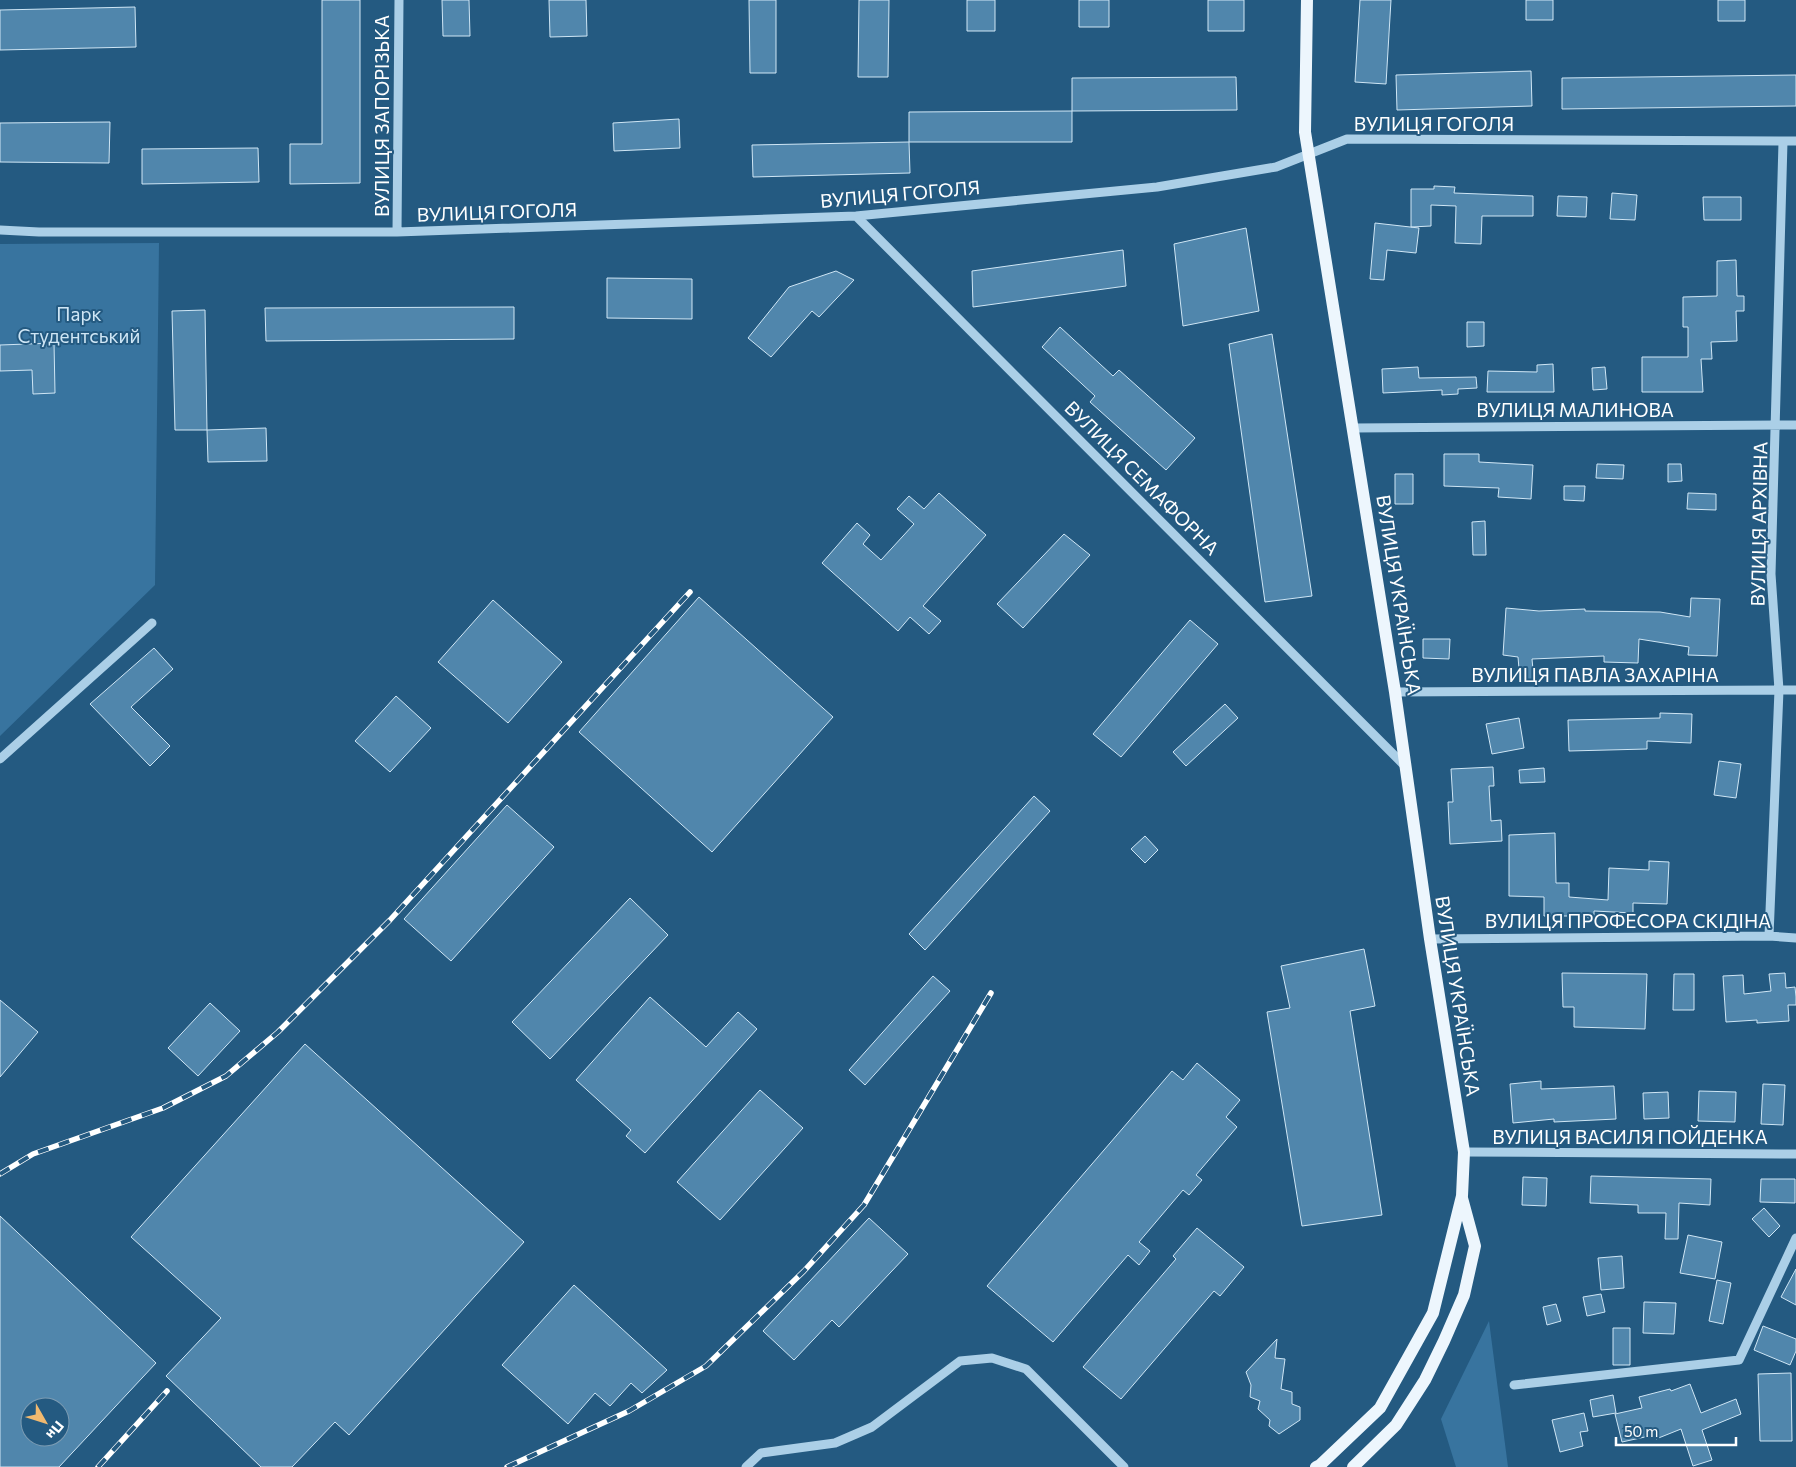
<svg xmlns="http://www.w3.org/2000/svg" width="1796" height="1467" viewBox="0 0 1796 1467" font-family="Commissioner,sans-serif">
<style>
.green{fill:#38749f}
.building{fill:#5086ac;stroke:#cfe6f5;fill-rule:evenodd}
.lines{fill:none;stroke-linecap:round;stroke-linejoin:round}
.minor{stroke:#abcfe7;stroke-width:9}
.major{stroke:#edf6fd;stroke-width:12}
.rail-casing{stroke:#fff;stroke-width:5.5}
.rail{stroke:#245a81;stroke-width:4;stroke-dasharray:11;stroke-linecap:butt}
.labels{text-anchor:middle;stroke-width:4;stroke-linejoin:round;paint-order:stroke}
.street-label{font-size:19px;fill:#fff;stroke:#245a81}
.park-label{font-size:19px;fill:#cfe6f5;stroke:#245a81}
</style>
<rect width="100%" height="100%" fill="#245a81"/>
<path class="green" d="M 159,243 L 155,585 L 0,736 L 0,244 Z
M 1489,1321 L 1508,1467 L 1456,1467 L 1441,1419 Z"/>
<path class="building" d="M 322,0 L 360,0 L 360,183 L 290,184 L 290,144 L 322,144 Z
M 442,0 L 469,0 L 470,36 L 443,36 Z
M 549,0 L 586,0 L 587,36 L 550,37 Z
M 749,0 L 776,0 L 776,73 L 750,73 Z
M 859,0 L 889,0 L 888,77 L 858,77 Z
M 967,0 L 995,0 L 995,31 L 967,31 Z
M 1079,0 L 1109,0 L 1109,27 L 1079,27 Z
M 1208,0 L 1244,0 L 1244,31 L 1208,31 Z
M 1360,0 L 1391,0 L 1386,84 L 1355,82 Z
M 1526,0 L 1553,0 L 1553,20 L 1526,20 Z
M 1718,0 L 1745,0 L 1745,21 L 1718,21 Z
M 135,7 L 136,47 L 0,50 L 0,10 Z
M 1531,71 L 1532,106 L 1397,110 L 1396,75 Z
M 1796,75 L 1796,106 L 1562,109 L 1562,78 Z
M 1236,77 L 1237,110 L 1072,111 L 1072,78 Z
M 1072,111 L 1072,142 L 909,142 L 909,112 Z
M 679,119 L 680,148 L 614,151 L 613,123 Z
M 110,122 L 109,163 L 0,162 L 0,123 Z
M 909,142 L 910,173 L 753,177 L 752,145 Z
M 258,148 L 259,182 L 142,184 L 142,149 Z
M 1434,186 L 1455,187 L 1454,193 L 1533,196 L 1533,216 L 1482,216 L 1481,244 L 1455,243 L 1456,206 L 1431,205 L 1431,226 L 1411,227 L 1411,189 L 1434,189 Z
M 1612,193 L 1637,195 L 1635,220 L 1610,219 Z
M 1558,196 L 1587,197 L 1586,217 L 1557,216 Z
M 1703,197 L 1741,197 L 1741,220 L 1704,220 Z
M 1375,223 L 1419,228 L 1416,253 L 1387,250 L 1384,280 L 1370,279 Z
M 1246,228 L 1259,311 L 1183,326 L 1174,244 Z
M 1123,250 L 1126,286 L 973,307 L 972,271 Z
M 1736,260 L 1737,296 L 1744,296 L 1744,311 L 1736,311 L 1737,341 L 1711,342 L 1712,359 L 1701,359 L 1703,392 L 1642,392 L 1642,357 L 1688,357 L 1688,327 L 1683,327 L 1683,297 L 1717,296 L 1717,261 Z
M 836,271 L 854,280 L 819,317 L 812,311 L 771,357 L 748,338 L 789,287 Z
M 607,278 L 692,279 L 692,319 L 607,318 Z
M 514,307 L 514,339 L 266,341 L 265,308 Z
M 205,310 L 207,430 L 175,430 L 172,311 Z
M 1467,322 L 1484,322 L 1484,346 L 1467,347 Z
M 1060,327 L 1113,376 L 1119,370 L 1195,438 L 1166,470 L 1090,402 L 1095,396 L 1042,347 Z
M 1272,334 L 1312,596 L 1265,602 L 1229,344 Z
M 54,343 L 55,393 L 33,394 L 32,370 L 0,371 L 0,345 Z
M 1553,364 L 1554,392 L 1487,392 L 1488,371 L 1537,372 L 1537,365 Z
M 1418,367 L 1419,378 L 1476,377 L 1477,388 L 1458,389 L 1458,394 L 1442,395 L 1442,390 L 1383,393 L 1382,369 Z
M 1605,367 L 1607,389 L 1593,390 L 1592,368 Z
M 266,428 L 267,461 L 208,462 L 207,430 Z
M 1444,454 L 1479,454 L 1479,462 L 1533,465 L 1531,499 L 1498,497 L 1499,488 L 1444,486 Z
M 1597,464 L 1624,465 L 1623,479 L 1596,478 Z
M 1668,464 L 1681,464 L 1682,481 L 1668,482 Z
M 1395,474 L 1413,474 L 1413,504 L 1395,504 Z
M 1564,486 L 1585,486 L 1584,501 L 1564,500 Z
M 939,493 L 986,535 L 923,606 L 941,621 L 929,634 L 910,617 L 898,631 L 822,563 L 857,523 L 870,535 L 863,544 L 881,560 L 914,524 L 897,509 L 909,496 L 924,509 Z
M 1688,493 L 1716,494 L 1716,510 L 1687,509 Z
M 1485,521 L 1486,555 L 1473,555 L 1472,522 Z
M 1064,534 L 1090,555 L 1023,628 L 997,604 Z
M 699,597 L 833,717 L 712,852 L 579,732 Z
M 1691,598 L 1720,599 L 1717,656 L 1688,655 L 1689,647 L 1639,639 L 1638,663 L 1604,662 L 1604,656 L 1532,659 L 1534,680 L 1520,681 L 1518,657 L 1503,655 L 1506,608 L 1539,611 L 1585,609 L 1585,611 L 1660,612 L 1690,617 Z
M 493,600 L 562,662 L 508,723 L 438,662 Z
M 1190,620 L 1218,644 L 1121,757 L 1093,734 Z
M 1423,639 L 1450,639 L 1449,659 L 1423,658 Z
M 154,648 L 173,669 L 131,707 L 170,746 L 150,766 L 90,704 Z
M 396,696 L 431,728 L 390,772 L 355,741 Z
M 1225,704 L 1238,718 L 1186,766 L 1173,752 Z
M 1660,713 L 1692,714 L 1691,743 L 1647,741 L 1647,749 L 1569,751 L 1568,720 L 1660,718 Z
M 1519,718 L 1524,748 L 1492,754 L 1486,724 Z
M 1719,761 L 1741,764 L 1736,798 L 1714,795 Z
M 1493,767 L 1494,786 L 1489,786 L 1491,821 L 1501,820 L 1502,841 L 1450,844 L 1448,802 L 1453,802 L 1451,769 Z
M 1544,768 L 1545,782 L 1520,783 L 1519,770 Z
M 1034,796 L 1050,811 L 925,950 L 909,934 Z
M 507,805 L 554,847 L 451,961 L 404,919 Z
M 1555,833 L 1556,883 L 1569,883 L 1569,897 L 1608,900 L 1609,868 L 1649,870 L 1649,861 L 1669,862 L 1667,904 L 1633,903 L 1633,913 L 1594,911 L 1594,919 L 1580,916 L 1544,916 L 1544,897 L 1509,896 L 1509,835 Z
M 1145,836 L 1158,850 L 1145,863 L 1131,849 Z
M 630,898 L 668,935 L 550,1059 L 512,1022 Z
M 1364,949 L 1375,1006 L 1350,1011 L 1382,1215 L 1302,1226 L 1267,1012 L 1290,1008 L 1281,966 Z
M 1562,973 L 1647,974 L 1645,1029 L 1574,1027 L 1574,1007 L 1563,1007 Z
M 1785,973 L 1786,988 L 1795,987 L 1796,997 L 1796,1005 L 1788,1005 L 1789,1021 L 1757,1023 L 1757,1020 L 1726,1022 L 1723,976 L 1743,975 L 1744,994 L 1771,991 L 1769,974 Z
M 1674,974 L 1694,974 L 1694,1010 L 1673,1010 Z
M 933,976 L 950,991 L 865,1085 L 849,1070 Z
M 650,997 L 706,1047 L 738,1012 L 757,1029 L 645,1153 L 626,1136 L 631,1130 L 576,1080 Z
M 0,1000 L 38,1032 L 0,1077 Z
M 210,1003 L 240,1031 L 198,1076 L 168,1048 Z
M 305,1044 L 524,1242 L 349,1435 L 335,1422 L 292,1467 L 261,1467 L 166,1376 L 221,1318 L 131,1237 Z
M 1197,1063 L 1240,1100 L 1226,1117 L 1237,1127 L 1196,1175 L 1202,1180 L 1189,1195 L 1183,1190 L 1139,1242 L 1150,1251 L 1139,1265 L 1128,1255 L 1053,1342 L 987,1286 L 1172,1071 L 1183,1080 Z
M 1541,1081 L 1541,1089 L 1614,1086 L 1616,1119 L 1554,1122 L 1554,1119 L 1513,1123 L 1510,1084 Z
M 1763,1084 L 1785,1085 L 1783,1125 L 1761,1124 Z
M 760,1090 L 803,1128 L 720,1220 L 677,1182 Z
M 1699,1091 L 1736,1092 L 1735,1122 L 1698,1121 Z
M 1668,1092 L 1669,1118 L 1644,1119 L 1643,1093 Z
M 1591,1176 L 1711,1179 L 1710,1205 L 1679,1203 L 1678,1239 L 1665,1239 L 1666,1213 L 1638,1213 L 1638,1205 L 1590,1203 Z
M 1523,1177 L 1547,1178 L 1546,1206 L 1522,1205 Z
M 1761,1179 L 1795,1179 L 1795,1203 L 1760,1202 Z
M 1764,1208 L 1780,1226 L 1769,1237 L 1752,1219 Z
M 0,1216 L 156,1363 L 59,1467 L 0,1467 ZM 30,1407 L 60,1407 L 60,1437 L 30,1437 Z
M 869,1218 L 908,1254 L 839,1327 L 832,1320 L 794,1360 L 763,1331 Z
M 1197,1228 L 1244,1267 L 1220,1296 L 1214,1291 L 1121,1399 L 1083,1367 L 1176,1259 L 1173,1256 Z
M 1688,1235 L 1722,1242 L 1715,1279 L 1680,1273 Z
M 1622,1256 L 1624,1288 L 1601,1290 L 1598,1258 Z
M 1796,1269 L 1796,1305 L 1781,1297 Z
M 1717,1280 L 1731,1283 L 1723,1324 L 1709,1321 Z
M 574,1285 L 667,1370 L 642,1393 L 631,1383 L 610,1406 L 595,1393 L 568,1424 L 502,1365 Z
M 1601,1294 L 1605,1312 L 1587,1316 L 1583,1297 Z
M 1644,1302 L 1676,1303 L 1674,1334 L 1643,1333 Z
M 1556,1304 L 1561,1321 L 1547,1325 L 1543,1307 Z
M 1763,1326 L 1796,1339 L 1796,1351 L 1790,1365 L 1754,1350 Z
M 1613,1328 L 1630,1328 L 1630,1365 L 1613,1365 Z
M 1277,1339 L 1275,1358 L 1285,1359 L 1281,1389 L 1292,1392 L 1292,1404 L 1300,1407 L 1300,1420 L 1279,1434 L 1269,1426 L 1270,1420 L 1258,1409 L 1260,1401 L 1250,1397 L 1251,1385 L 1246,1372 Z
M 1791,1373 L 1792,1441 L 1760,1441 L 1758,1374 Z
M 1690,1384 L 1701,1413 L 1736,1399 L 1741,1414 L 1702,1430 L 1712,1460 L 1693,1466 L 1681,1429 L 1656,1439 L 1654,1435 L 1622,1442 L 1615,1414 L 1642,1408 L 1639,1397 L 1670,1389 L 1671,1391 Z
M 1613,1395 L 1616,1413 L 1593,1417 L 1590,1400 Z
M 1584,1413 L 1588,1431 L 1580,1432 L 1583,1446 L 1560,1452 L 1552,1420 Z"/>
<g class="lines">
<path class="minor" d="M 856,216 L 1404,765
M 0,230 L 39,232 L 397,232 L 856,216 L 1157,187 L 1276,167 L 1347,139 L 1796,141
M 397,232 L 399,0
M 1354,428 L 1796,425
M 1395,692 L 1796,690
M 0,759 L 152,623
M 1769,936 L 1779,690 L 1771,574 L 1783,142
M 1430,939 L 1769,936 L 1796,938
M 1464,1152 L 1796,1154
M 1514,1385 L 1739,1360 L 1796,1238
M 746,1467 L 761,1453 L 835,1443 L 872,1427 L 960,1361 L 992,1358 L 1026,1369 L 1124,1467"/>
<path class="major" d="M 1307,0 L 1305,132 L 1395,692 L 1430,939 L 1464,1152 L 1462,1196 L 1433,1313 L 1380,1408 L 1320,1465 L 1316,1467
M 1353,1467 L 1396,1425 L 1425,1380 L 1444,1341 L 1464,1295 L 1475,1246 L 1462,1198"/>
<defs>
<path id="rail" d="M 0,1174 L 33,1154 L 163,1108 L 226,1076 L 278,1032 L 390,920 L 690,592
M 98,1467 L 167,1391
M 507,1467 L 629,1411 L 706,1366 L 804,1271 L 864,1205 L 991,993"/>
</defs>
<use href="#rail" class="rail-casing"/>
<use href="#rail" class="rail"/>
</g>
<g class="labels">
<g class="street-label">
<text transform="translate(382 116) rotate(-90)" y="7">ВУЛИЦЯ ЗАПОРІЗЬКА</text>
<text x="1434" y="131">ВУЛИЦЯ ГОГОЛЯ</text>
<text transform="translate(900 194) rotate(-5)" y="7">ВУЛИЦЯ ГОГОЛЯ</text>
<text transform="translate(497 212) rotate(-2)" y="7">ВУЛИЦЯ ГОГОЛЯ</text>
<text x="1575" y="417">ВУЛИЦЯ МАЛИНОВА</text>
<text transform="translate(1142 478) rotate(45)" y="7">ВУЛИЦЯ СЕМАФОРНА</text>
<text transform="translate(1759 524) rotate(-89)" y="7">ВУЛИЦЯ АРХІВНА</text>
<text transform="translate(1399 595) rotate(81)" y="7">ВУЛИЦЯ УКРАЇНСЬКА</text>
<text x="1595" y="682">ВУЛИЦЯ ПАВЛА ЗАХАРІНА</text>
<text x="1628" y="928">ВУЛИЦЯ ПРОФЕСОРА СКІДІНА</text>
<text transform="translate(1458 996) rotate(81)" y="7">ВУЛИЦЯ УКРАЇНСЬКА</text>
<text x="1630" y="1144">ВУЛИЦЯ ВАСИЛЯ ПОЙДЕНКА</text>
</g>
<g class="park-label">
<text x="79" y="321">Парк<tspan x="79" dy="22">Студентський</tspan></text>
</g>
</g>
<g transform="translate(45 1422) rotate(129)"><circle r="24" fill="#245a81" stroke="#7c9cb3"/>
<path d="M0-4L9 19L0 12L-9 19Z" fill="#f1b96f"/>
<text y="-8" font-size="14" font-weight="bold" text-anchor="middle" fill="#ffffff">Пн</text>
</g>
<path d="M1616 1437v8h120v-8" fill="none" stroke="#ffffff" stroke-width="2.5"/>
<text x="1624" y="1437" font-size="15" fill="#ffffff" stroke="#245a81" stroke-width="4" paint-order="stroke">50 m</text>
</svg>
